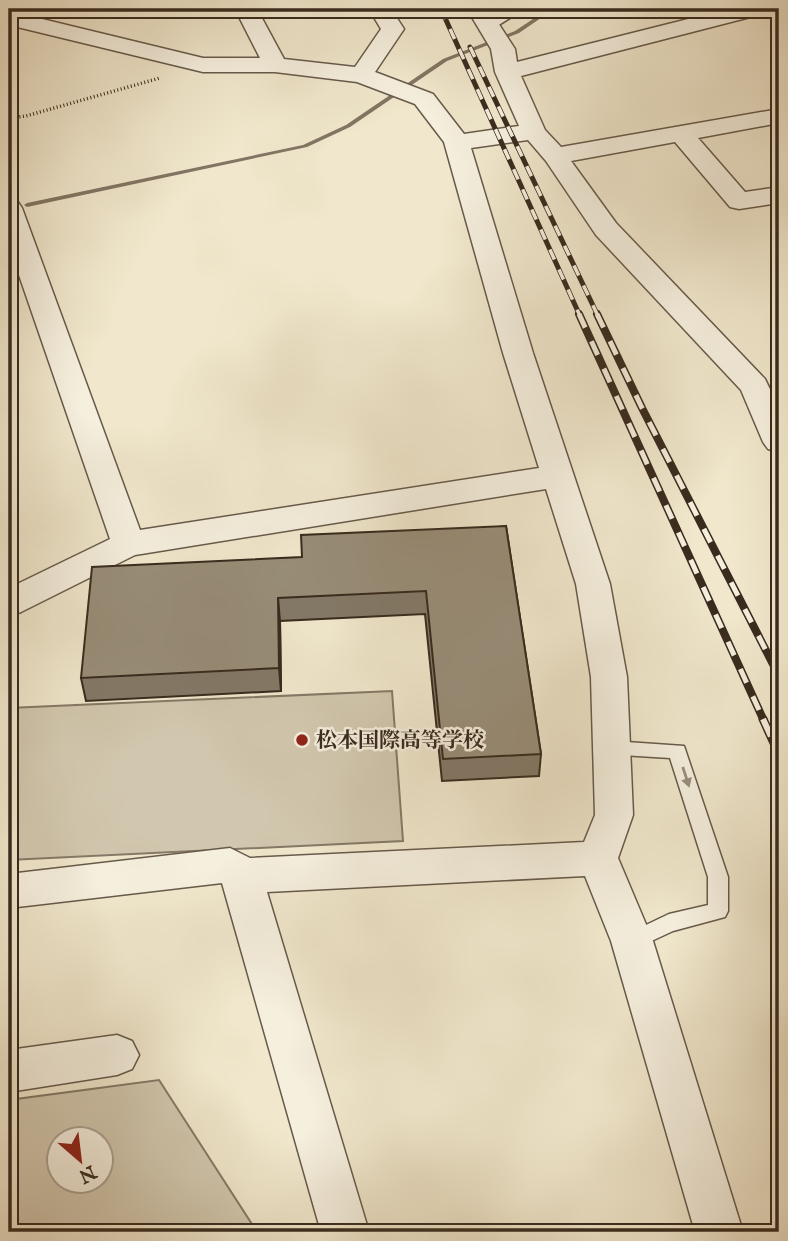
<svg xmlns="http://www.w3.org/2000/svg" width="788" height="1241" viewBox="0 0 788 1241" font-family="'IM FELL English','Noto Serif JP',serif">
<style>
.green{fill:#d1c7ae;stroke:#857966;stroke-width:2;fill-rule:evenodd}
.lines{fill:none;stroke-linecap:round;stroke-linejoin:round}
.stream{fill:#827563;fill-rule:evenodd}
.service-casing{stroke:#675a4a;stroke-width:3}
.minor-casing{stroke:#675a4a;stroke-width:3}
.path{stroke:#392b1e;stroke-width:3.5;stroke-dasharray:1 2.5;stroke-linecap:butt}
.service{fill:#f5efde;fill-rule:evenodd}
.minor{fill:#f5efde;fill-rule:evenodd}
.rail-far2-casing{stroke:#392b1e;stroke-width:5}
.rail-far1-casing{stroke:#392b1e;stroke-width:8}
.rail-casing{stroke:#392b1e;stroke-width:9}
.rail-far2{stroke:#f5efde;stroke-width:3.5;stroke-dasharray:11;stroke-linecap:butt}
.rail-far1{stroke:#f5efde;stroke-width:5;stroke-dasharray:15;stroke-linecap:butt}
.rail{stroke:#f5efde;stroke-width:6;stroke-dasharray:19;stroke-linecap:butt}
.wall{fill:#837967;stroke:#392b1e;stroke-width:2}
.shaded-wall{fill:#6a6354;stroke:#392b1e;stroke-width:2}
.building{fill:#988d78;stroke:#392b1e;stroke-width:2}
.oneway{fill:#978d7e}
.poi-dot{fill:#8f2418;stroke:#f5efde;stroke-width:2.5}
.labels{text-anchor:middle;stroke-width:5;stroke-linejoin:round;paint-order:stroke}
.poi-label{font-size:21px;font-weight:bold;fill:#392b1e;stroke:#f5efde;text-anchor:start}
</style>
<rect width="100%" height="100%" fill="#f0e7cc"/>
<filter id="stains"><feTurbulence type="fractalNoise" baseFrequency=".00286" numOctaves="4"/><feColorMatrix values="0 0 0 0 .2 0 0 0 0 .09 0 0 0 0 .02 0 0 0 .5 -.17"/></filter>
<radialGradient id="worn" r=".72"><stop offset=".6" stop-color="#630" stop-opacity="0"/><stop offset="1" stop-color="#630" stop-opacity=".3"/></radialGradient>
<path class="green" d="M 392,691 L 403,841 L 9,860 L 9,708 Z
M 159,1080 L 257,1232 L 9,1232 L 9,1100 ZM 60,1140 L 102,1140 L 102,1182 L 60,1182 Z"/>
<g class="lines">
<path class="stream" d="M 548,9 L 554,9 L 519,33 L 447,61 L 350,127 L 307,147 L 27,207 L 24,205 L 27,203 L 303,145 L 346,125 L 443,59 L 515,31 Z"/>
<defs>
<path id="service" d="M 510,9 L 524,9 L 494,28 L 486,28 L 486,24 Z
M 612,741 L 684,746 L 728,877 L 728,911 L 725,917 L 673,931 L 632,950 L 625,947 L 622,941 L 625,935 L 669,914 L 708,905 L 708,877 L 670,758 L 605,754 L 603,749 L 605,744 Z"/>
<path id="minor" d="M 235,9 L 257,9 L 284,59 L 355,67 L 381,29 L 369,9 L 391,9 L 404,29 L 375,72 L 433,94 L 464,134 L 519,126 L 495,72 L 491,49 L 467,9 L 489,9 L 515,49 L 517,62 L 728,9 L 765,9 L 762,14 L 521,76 L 545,130 L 561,147 L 779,109 L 779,123 L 698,138 L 745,192 L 779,187 L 779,203 L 739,209 L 730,207 L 675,142 L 571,161 L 616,223 L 765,379 L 779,408 L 779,452 L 768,449 L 763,442 L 741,390 L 596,235 L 546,161 L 528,140 L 471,148 L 533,353 L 610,584 L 627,677 L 633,815 L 618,858 L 653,941 L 743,1232 L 695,1232 L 611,941 L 585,876 L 267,892 L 369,1232 L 321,1232 L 222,883 L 9,908 L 9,874 L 230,848 L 250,858 L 584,842 L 595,815 L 591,677 L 576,584 L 546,489 L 135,555 L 21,612 L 9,616 L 9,588 L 110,539 L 9,246 L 9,200 L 18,202 L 22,208 L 140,530 L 539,468 L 503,353 L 444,142 L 415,104 L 357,82 L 275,72 L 203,72 L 9,25 L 9,11 L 203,58 L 260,58 Z
M 117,1035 L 132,1041 L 139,1055 L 132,1069 L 117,1075 L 9,1092 L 9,1050 Z"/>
</defs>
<use href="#service" class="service-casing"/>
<use href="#minor" class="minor-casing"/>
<path class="path" d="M 9,118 L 26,116 L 160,78"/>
<use href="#service" class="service"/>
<use href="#minor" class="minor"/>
<defs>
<path id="rail-far2" d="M 441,9 L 580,316
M 470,47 L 598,316"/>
<path id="rail-far1" d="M 579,314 L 764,721
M 597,314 L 642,408 L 779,676"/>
<path id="rail" d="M 763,719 L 779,754"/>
</defs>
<use href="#rail-far2" class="rail-far2-casing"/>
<use href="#rail-far1" class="rail-far1-casing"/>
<use href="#rail" class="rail-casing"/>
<use href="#rail-far2" class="rail-far2"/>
<use href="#rail-far1" class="rail-far1"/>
<use href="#rail" class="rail"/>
</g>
<path class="wall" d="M 506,526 L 541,754 L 539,776 L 442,781 L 425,614 L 280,621 L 281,691 L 86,701 L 81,678 L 302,557 Z"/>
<path class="shaded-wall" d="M 278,598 L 280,621 L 281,691 L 279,668 Z"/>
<path class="building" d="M 506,526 L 541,754 L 443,759 L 426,591 L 278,598 L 279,668 L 81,678 L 92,567 L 302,557 L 301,535 Z"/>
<defs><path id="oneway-solid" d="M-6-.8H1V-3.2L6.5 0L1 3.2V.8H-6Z" transform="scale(1.75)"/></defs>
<use class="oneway" href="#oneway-solid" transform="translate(686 777) rotate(72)"/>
<circle class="poi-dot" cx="302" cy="740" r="7"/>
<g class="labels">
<g class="poi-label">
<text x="316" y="747">松本国際高等学校</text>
</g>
</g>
<rect width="788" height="1241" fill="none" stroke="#f0e7cc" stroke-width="35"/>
<rect x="10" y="10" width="767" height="1220" fill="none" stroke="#392b1e" stroke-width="3.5"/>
<rect x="18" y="18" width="753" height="1206" fill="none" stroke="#392b1e" stroke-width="2"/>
<g transform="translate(80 1160) rotate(152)"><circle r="33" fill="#f5efde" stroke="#aaa191" stroke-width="2"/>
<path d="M0-5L12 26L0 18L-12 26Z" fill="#8f2418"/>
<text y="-10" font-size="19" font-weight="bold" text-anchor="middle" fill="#392b1e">N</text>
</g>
<rect width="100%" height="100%" filter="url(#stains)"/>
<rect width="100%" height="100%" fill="url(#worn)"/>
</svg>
